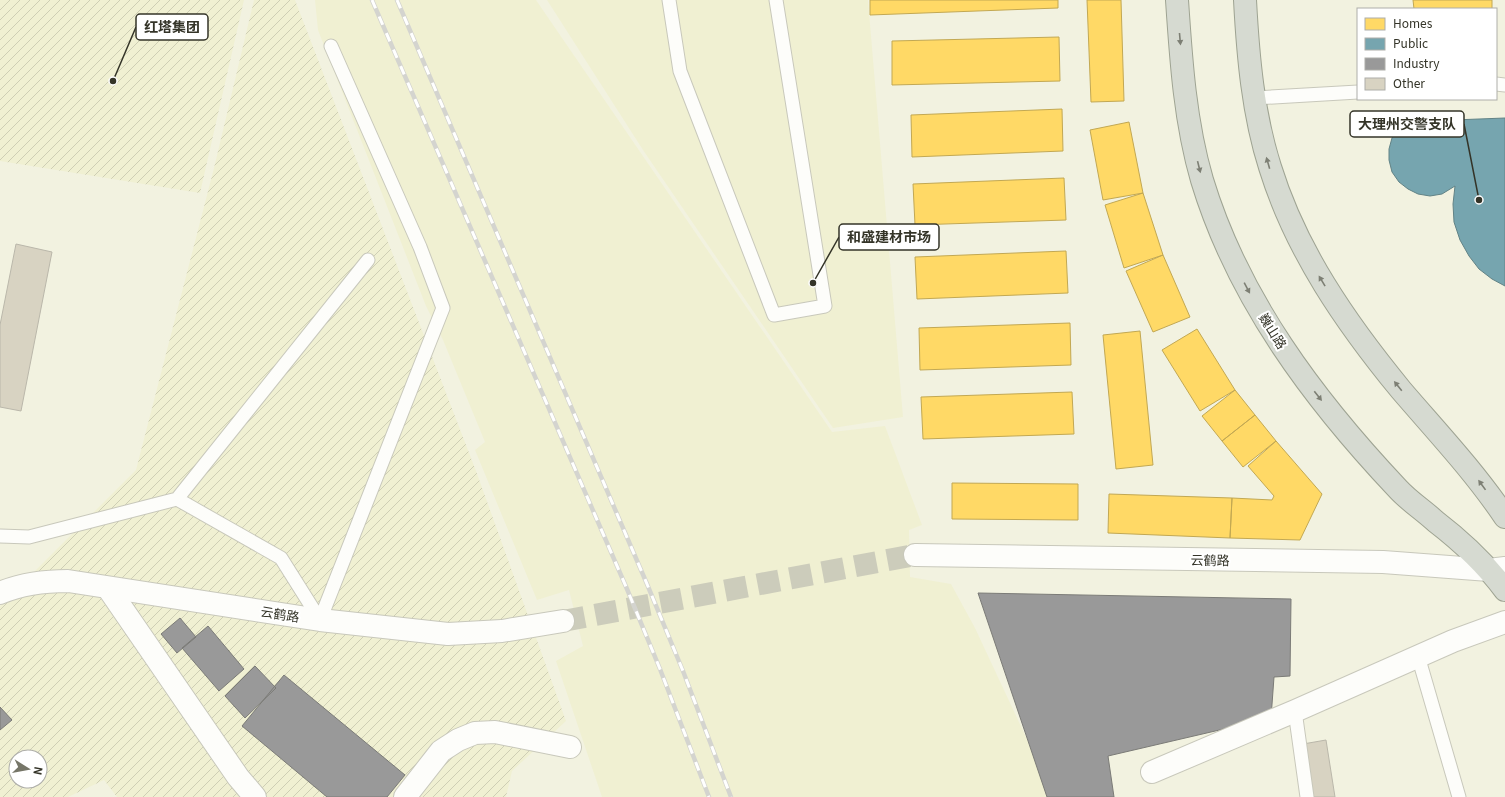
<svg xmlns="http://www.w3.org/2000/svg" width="1505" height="797" viewBox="0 0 1505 797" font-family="Georgia,'Noto Sans SC',serif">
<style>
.built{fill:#f0f0d2}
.industrial{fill:url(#industrial-furrows);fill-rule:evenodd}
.homes{fill:#ffd966;stroke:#c2a853}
.public{fill:#76a5af;stroke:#628386}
.industry{fill:#999;stroke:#7b7b77}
.building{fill:#d8d3c2;stroke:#bab7aa}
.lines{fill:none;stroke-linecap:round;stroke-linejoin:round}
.tertiary-tunnel{stroke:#ccb;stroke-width:22;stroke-dasharray:22 11;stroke-linecap:butt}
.service-casing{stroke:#c8c8bb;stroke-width:15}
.minor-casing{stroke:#c8c8bb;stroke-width:24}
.tertiary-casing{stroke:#c8c8bb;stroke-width:24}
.trunk-casing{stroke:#9ea392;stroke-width:24}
.service{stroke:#fdfdfa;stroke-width:13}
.minor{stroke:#fdfdfa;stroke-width:22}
.tertiary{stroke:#fdfdfa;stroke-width:22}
.trunk{stroke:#d6dad1;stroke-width:22}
.rail-casing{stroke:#d4d4cf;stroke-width:4.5}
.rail{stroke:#fff;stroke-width:3;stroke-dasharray:9;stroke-linecap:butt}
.oneway{fill:#7d7f74}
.labels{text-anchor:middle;stroke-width:4;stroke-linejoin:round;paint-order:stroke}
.street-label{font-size:13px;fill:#343428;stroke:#fff}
.leader{fill:none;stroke:#343428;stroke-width:1.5}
.callout-dot{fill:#343428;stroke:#fff;stroke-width:1.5}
.callout{fill:#fff;stroke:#343428;stroke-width:1.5}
.callout-label{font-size:14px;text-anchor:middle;font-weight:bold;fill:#343428}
</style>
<defs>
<pattern id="industrial-furrows" width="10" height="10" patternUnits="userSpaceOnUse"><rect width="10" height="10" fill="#f0f0d2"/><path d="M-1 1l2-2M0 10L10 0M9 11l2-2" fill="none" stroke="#ceceb4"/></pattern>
</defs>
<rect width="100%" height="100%" fill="#f2f2e0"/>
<path class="built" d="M 315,0 L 536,0 L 832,432 L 885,426 L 922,525 L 909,530 L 910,577 L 951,584 L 975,628 L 1032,750 L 1047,797 L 602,797 L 556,661 L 583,646 L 569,590 L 537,600 L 475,450 L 485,442 L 443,340 L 426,306 L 318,30 Z
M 547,0 L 868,0 L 903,417 L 833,428 L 643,150 Z"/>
<path class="industrial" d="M 0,0 L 244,0 L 200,193 L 0,161 Z
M 254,0 L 295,0 L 476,471 L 566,721 L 512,771 L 506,797 L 117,797 L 104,780 L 68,797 L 0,797 L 0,606 L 136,470 L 214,168 ZM 16,757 L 40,757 L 40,781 L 16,781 Z"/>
<path class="homes" d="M 870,0 L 1058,0 L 1058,8 L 870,15 Z
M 1087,0 L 1121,0 L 1124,101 L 1091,102 Z
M 1413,0 L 1492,0 L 1492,9 L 1414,9 Z
M 1059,37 L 1060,81 L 892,85 L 892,41 Z
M 1062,109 L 1063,151 L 912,157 L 911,115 Z
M 1129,122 L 1143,193 L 1103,200 L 1090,130 Z
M 1064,178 L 1066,220 L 915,225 L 913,184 Z
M 1143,193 L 1163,255 L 1124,268 L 1105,205 Z
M 1066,251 L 1068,293 L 917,299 L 915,257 Z
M 1163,255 L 1190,317 L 1153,332 L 1126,271 Z
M 1070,323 L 1071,365 L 920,370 L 919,328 Z
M 1197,329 L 1235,390 L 1200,411 L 1162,350 Z
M 1140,331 L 1153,465 L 1116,469 L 1103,335 Z
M 1235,390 L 1255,415 L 1222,441 L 1202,416 Z
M 1072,392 L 1074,434 L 923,439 L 921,397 Z
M 1255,415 L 1276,441 L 1243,467 L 1222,441 Z
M 1276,441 L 1322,494 L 1300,540 L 1230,538 L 1232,498 L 1272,500 L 1274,496 L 1248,466 Z
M 952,483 L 1078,484 L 1078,520 L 952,519 Z
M 1109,494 L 1232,498 L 1230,538 L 1108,533 Z"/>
<path class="public" d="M 1429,113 L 1441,114 L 1453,120 L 1505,118 L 1505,286 L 1492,279 L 1479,269 L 1469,256 L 1460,240 L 1454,222 L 1453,204 L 1455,186 L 1442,194 L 1430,196 L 1418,194 L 1408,189 L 1399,182 L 1392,172 L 1389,160 L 1389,149 L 1392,138 L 1398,127 L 1407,120 L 1417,115 Z"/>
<path class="industry" d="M 978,593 L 1291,599 L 1290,676 L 1274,677 L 1271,718 L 1108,756 L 1114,797 L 1047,797 Z
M 180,618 L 196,637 L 177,653 L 161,634 Z
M 208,626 L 244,669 L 219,691 L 182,648 Z
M 255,666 L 276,688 L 245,718 L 225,696 Z
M 284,675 L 405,775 L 387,797 L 327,797 L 242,726 Z
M 0,707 L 12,720 L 0,730 Z"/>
<path class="building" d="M 16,244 L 52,252 L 21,411 L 0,407 L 0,325 Z
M 1326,740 L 1335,797 L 1311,797 L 1303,744 Z"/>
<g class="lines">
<path class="tertiary-tunnel" d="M 563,621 L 915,555"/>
<defs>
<path id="service" d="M 669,0 L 680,71 L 774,315 L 825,306 L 776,0
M 1496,84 L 1505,85
M 1255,98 L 1358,92
M 177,499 L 281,558 L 320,620
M 0,536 L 29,537 L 177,499 L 368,260
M 320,620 L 443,308 L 420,247 L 331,46
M 1418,656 L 1459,797
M 1295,711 L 1307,797"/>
<path id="minor" d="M 108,588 L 238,777 L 255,797
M 1152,772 L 1295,711 L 1453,641 L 1505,622
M 405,797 L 441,751 L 458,740 L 475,733 L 495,732 L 570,747"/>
<path id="tertiary" d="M 915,555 L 1383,562 L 1489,570 L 1505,568
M 0,593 C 21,584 45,581 68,581 L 320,620 L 448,634 L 502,631 L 563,621"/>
<path id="trunk" d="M 1177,0 C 1181,60 1185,122 1202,180 C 1238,299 1314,400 1398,489 C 1409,501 1423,510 1435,521 C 1461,541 1485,563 1505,590
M 1245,0 C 1248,56 1253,114 1270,167 C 1296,251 1346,323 1401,390 C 1437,432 1474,471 1505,517"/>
</defs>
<use href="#service" class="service-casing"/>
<use href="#minor" class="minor-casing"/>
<use href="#tertiary" class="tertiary-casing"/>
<use href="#trunk" class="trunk-casing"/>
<use href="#service" class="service"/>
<use href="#minor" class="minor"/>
<use href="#tertiary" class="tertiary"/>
<use href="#trunk" class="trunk"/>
<defs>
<path id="rail" d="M 372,0 L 627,589 L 660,669 L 709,797
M 397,0 L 647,584 L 683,671 L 731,797"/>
</defs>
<use href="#rail" class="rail-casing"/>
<use href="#rail" class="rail"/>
</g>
<defs><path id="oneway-solid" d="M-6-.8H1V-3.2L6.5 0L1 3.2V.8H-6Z"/></defs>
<g class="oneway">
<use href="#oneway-solid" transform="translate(1180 39) rotate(85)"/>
<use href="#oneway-solid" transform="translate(1268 163) rotate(-106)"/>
<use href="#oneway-solid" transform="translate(1199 167) rotate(76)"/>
<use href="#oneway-solid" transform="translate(1322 281) rotate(-121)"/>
<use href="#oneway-solid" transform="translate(1247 288) rotate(62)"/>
<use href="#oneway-solid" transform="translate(1398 386) rotate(-129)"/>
<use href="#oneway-solid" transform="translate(1318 396) rotate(52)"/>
<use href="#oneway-solid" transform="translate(1482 485) rotate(-126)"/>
</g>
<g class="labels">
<g class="street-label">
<text transform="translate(1273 331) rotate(58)" y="5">巍山路</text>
<text transform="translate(1210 560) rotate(1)" y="5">云鹤路</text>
<text transform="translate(280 614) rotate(9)" y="5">云鹤路</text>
</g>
</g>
<path class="leader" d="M113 81L136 27M1479 200L1464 124M813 283L839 237"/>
<g class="callout-dot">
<circle cx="113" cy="81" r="4"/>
<circle cx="1479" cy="200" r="4"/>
<circle cx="813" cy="283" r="4"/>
</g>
<g class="callout">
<rect x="136" y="14" width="72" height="26" rx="4"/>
<rect x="1350" y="111" width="114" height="26" rx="4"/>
<rect x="839" y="224" width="100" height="26" rx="4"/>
</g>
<g class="callout-label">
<text x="172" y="32">红塔集团</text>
<text x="1407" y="129">大理州交警支队</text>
<text x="889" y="242">和盛建材市场</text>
</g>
<rect x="1357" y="8" width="140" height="92" fill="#ffffff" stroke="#aeaea9"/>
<rect x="1365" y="18" width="20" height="12" fill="#ffd966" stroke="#aeaea9"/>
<text x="1393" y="28" font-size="12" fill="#343428">Homes</text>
<rect x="1365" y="38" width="20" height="12" fill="#76a5af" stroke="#aeaea9"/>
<text x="1393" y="48" font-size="12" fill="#343428">Public</text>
<rect x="1365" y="58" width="20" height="12" fill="#999999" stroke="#aeaea9"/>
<text x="1393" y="68" font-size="12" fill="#343428">Industry</text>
<rect x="1365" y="78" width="20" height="12" fill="#d8d3c2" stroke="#aeaea9"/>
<text x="1393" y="88" font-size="12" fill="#343428">Other</text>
<g transform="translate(28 769) rotate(101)"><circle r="19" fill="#ffffff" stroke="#aeaea9"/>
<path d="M0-3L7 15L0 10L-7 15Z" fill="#767668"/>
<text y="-6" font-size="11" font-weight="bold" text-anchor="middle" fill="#343428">N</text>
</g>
</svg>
